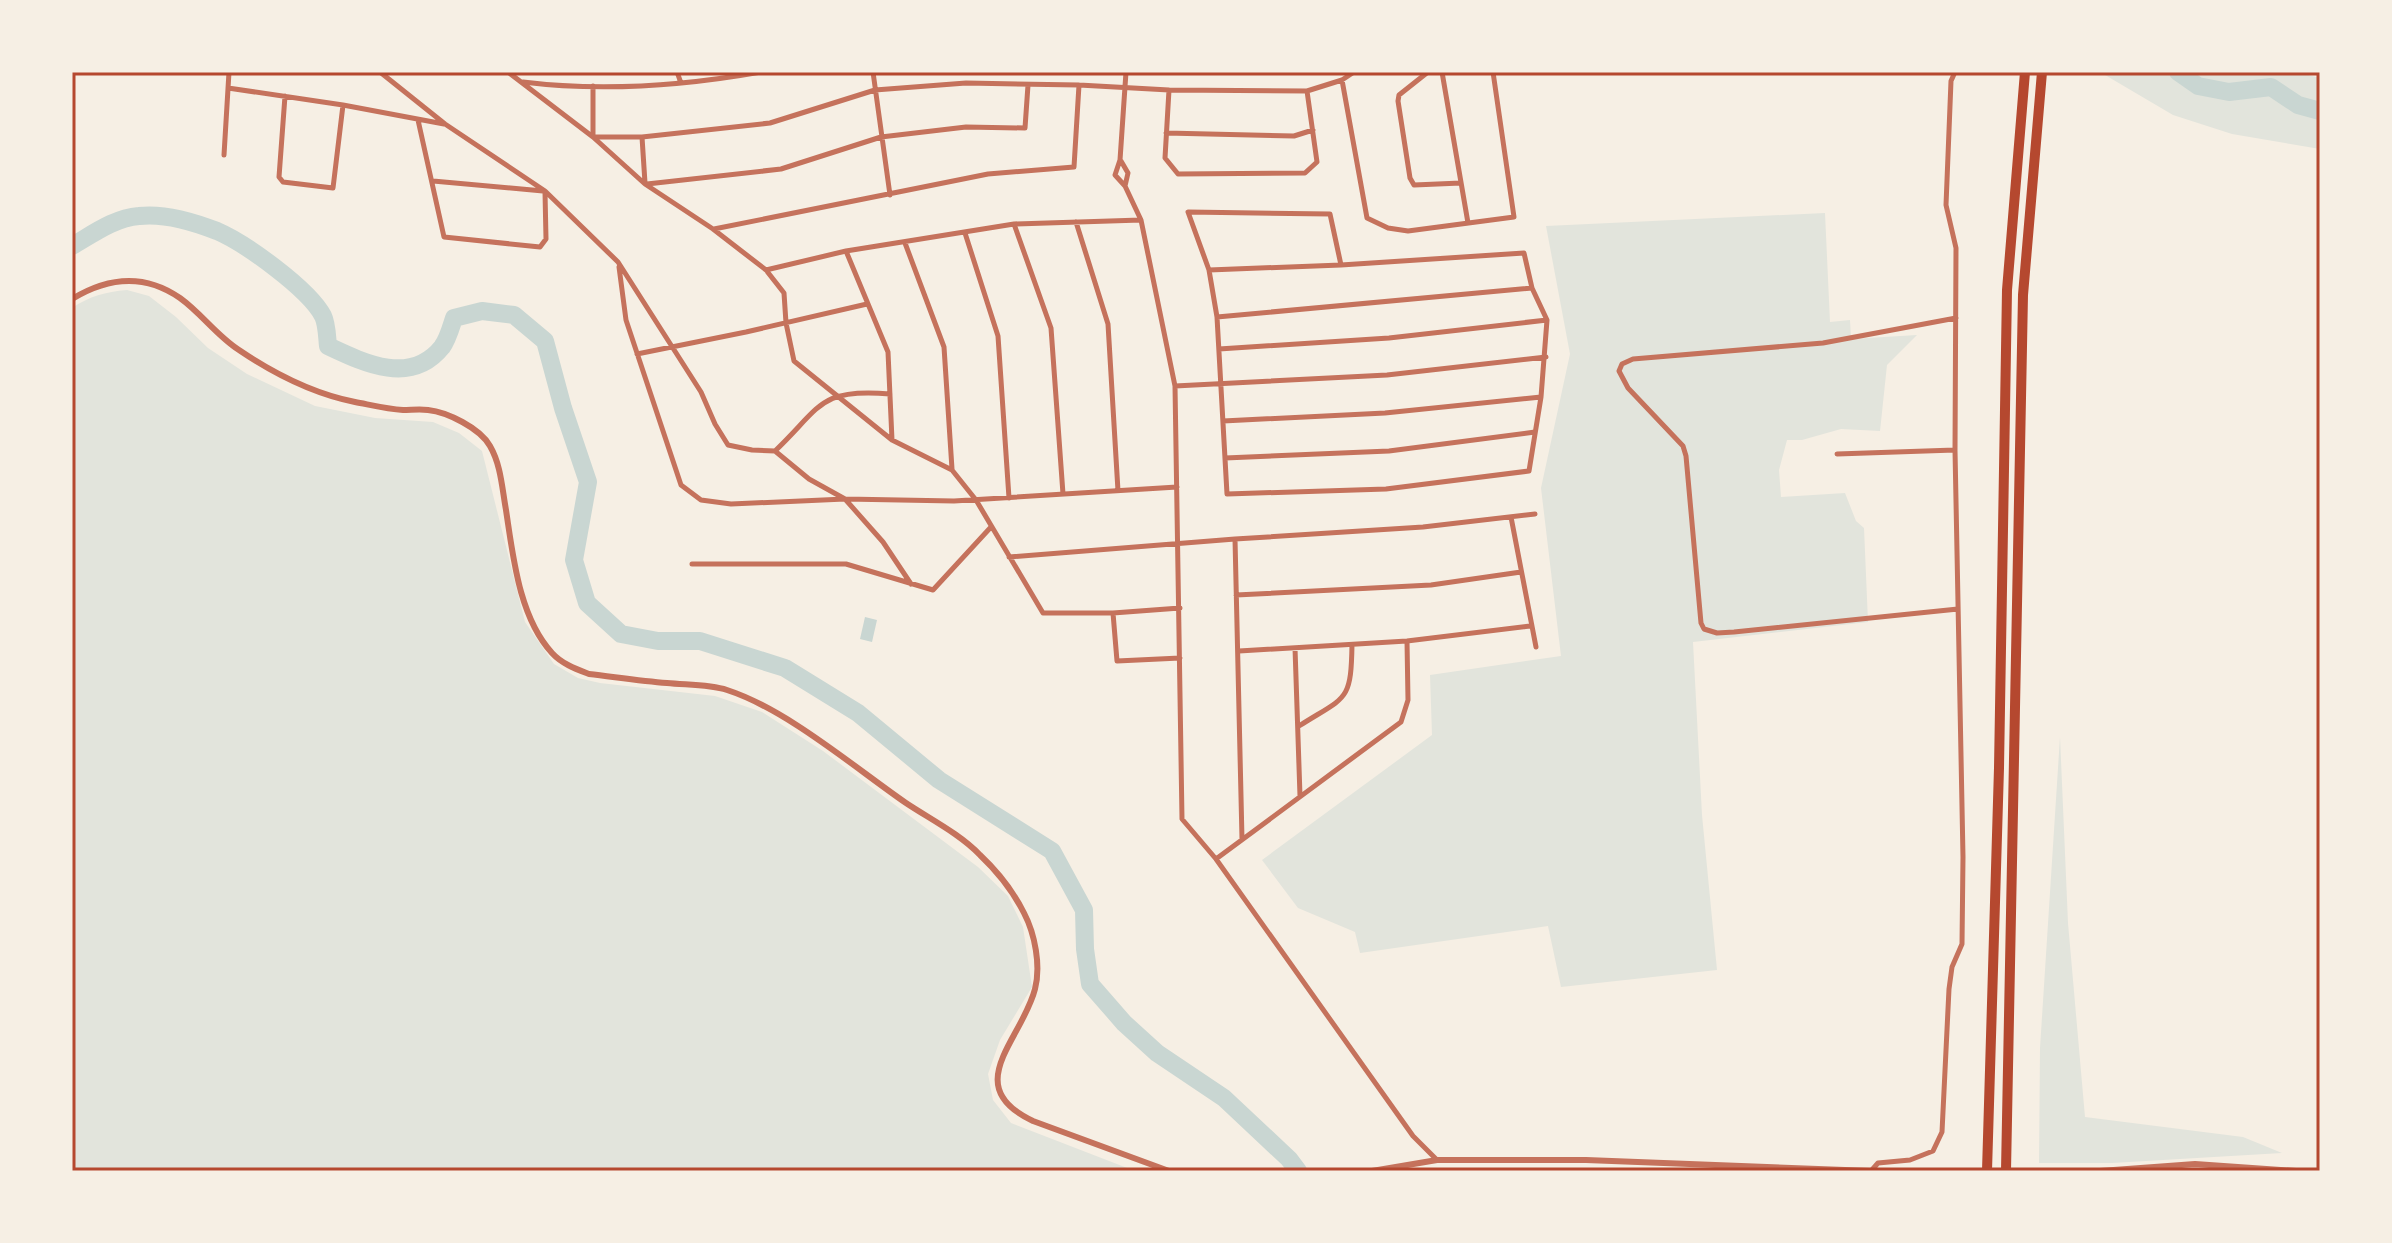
<svg xmlns="http://www.w3.org/2000/svg" width="2392" height="1243" viewBox="0 0 2392 1243" font-family="Quicksand,sans-serif">
<style>
.green{fill:#e2e4dc}
.water{fill:#c9d6d2}
.lines{fill:none;stroke-linecap:round;stroke-linejoin:round}
.river{stroke:#c9d6d2;stroke-width:18}
.minor{stroke:#c5725c;stroke-width:5}
.tertiary{stroke:#c5725c;stroke-width:6}
.motorway{stroke:#b5482f;stroke-width:10}
.neatline{fill:none;stroke:#b5482f;stroke-width:3}
</style>
<rect width="100%" height="100%" fill="#f6efe4"/>
<path class="green" d="M 2100,72 L 2296,72 L 2320,78 L 2320,149 L 2232,134 L 2173,115 Z
M 1825,213 L 1830,322 L 1850,320 L 1851,339 L 1917,335 L 1887,365 L 1880,431 L 1841,429 L 1802,440 L 1787,440 L 1779,470 L 1781,497 L 1845,493 L 1856,521 L 1864,528 L 1868,622 L 1693,642 L 1702,815 L 1717,970 L 1561,987 L 1548,926 L 1360,953 L 1355,932 L 1298,908 L 1262,860 L 1432,735 L 1430,675 L 1561,656 L 1541,488 L 1570,354 L 1546,226 Z
M 127,290 L 149,296 L 176,317 L 208,348 L 247,374 L 315,406 L 375,418 L 433,422 L 459,433 L 482,451 L 525,622 L 554,664 L 578,678 L 600,683 L 715,696 L 762,712 L 823,751 L 978,867 L 1008,896 L 1023,927 L 1032,987 L 1000,1040 L 988,1074 L 993,1100 L 1011,1123 L 1135,1171 L 72,1171 L 72,308 C 90,296 105,292 127,290 Z
M 2060,737 L 2068,923 L 2085,1117 L 2243,1137 L 2282,1153 L 2112,1163 L 2039,1163 L 2040,1048 Z"/>
<path class="water" d="M 865,617 L 877,620 L 872,642 L 860,639 Z"/>
<g class="lines">
<path class="river" d="M 2178,72 L 2198,86 L 2229,92 L 2271,87 L 2298,105 L 2320,111
M 72,246 C 93,234 114,218 139,216 C 164,213 194,222 217,231 C 245,243 309,289 323,316 C 327,324 327,337 328,346 C 364,363 411,386 442,347 C 448,339 451,327 454,318 L 482,311 L 514,315 L 545,341 L 563,408 L 588,482 L 574,560 L 587,603 L 621,634 L 658,641 L 700,641 L 785,668 L 858,713 L 939,780 L 1052,851 L 1084,910 L 1085,949 L 1090,984 L 1124,1023 L 1157,1053 L 1224,1098 L 1289,1159 L 1298,1171"/>
<path class="minor" d="M 380,72 L 445,124 L 545,191 L 618,262 L 701,392 L 715,424 L 728,445 L 752,450 L 775,451 L 809,479 L 845,499 L 883,542 L 911,584
M 508,72 L 593,137 L 645,184 L 713,229 L 766,270 L 784,293 L 786,323 L 794,361 L 892,440 L 952,470 L 976,500 L 1043,613 L 1113,613 L 1180,608
M 677,72 L 681,83
M 873,72 L 890,195
M 1126,72 L 1120,160 L 1115,175 L 1125,186 L 1141,220 L 1175,386 L 1182,819 L 1216,859
M 1428,72 L 1399,95 L 1398,101 L 1410,178 L 1414,185 L 1461,183
M 1442,72 L 1468,223
M 1955,72 L 1951,81 L 1946,205 L 1956,248 L 1955,450
M 1342,80 L 1367,218 L 1388,228 L 1408,231 L 1514,217 L 1493,72
M 523,82 C 603,92 682,86 761,72
M 228,88 L 343,105 L 444,124
M 1169,90 L 1165,158 L 1178,174 L 1305,173 L 1317,162 L 1307,91
M 285,96 L 279,177 L 283,182 L 333,188 L 343,105
M 418,120 L 444,237 L 540,247 L 546,239 L 545,192
M 1166,133 L 1294,136 L 1313,130
M 593,136 L 593,86
M 594,137 L 642,137 L 770,123 L 875,90 L 966,83 L 1079,85 L 1169,90 L 1307,91 L 1342,80 L 1354,72
M 642,137 L 645,183
M 224,155 L 229,72
M 1121,161 L 1128,173 L 1125,186
M 433,181 L 543,191
M 647,184 L 781,169 L 881,137 L 966,127 L 1025,128 L 1028,85
M 1076,222 L 1108,324 L 1118,491
M 1014,224 L 1051,328 L 1063,494
M 714,229 L 988,174 L 1074,167 L 1079,85
M 965,233 L 998,336 L 1009,498
M 905,243 L 944,347 L 952,469
M 846,251 L 888,352 L 892,440
M 619,267 L 626,320 L 681,485 L 701,500 L 731,504 L 845,499 L 954,501 L 1177,487
M 766,270 L 846,251 L 1014,224 L 1141,220
M 1209,270 L 1341,265 L 1524,253 L 1532,288 L 1547,320 L 1541,397 L 1529,471 L 1386,489 L 1227,494 L 1217,317 L 1209,270 L 1188,212 L 1330,214 L 1341,265
M 1217,317 L 1532,288
M 1956,318 L 1823,343 L 1633,359 L 1622,364 L 1619,371 L 1628,388 L 1683,446 L 1686,456 L 1701,623 L 1704,629 L 1717,633 L 1734,632 L 1958,609
M 1219,349 L 1389,338 L 1547,320
M 637,354 L 746,332 L 867,304
M 1175,386 L 1387,375 L 1546,357
M 1223,421 L 1385,413 L 1541,397
M 775,451 C 822,406 819,388 890,394
M 1837,454 L 1955,450 L 1963,857 L 1962,944 L 1952,967 L 1949,989 L 1942,1132 L 1933,1151 L 1910,1160 L 1878,1163 L 1871,1171
M 1225,458 L 1389,451 L 1535,432
M 1511,517 L 1536,647
M 1235,539 L 1242,839
M 1009,557 L 1235,539 L 1423,527 L 1535,514
M 692,564 L 846,564 L 933,590 L 991,527
M 1236,595 L 1431,585 L 1521,572
M 1113,613 L 1117,661 L 1180,658
M 1407,641 L 1408,700 L 1401,722 L 1216,859 L 1413,1136 L 1437,1160
M 1295,648 L 1300,796
M 1239,651 L 1407,641 L 1530,626
M 1299,726 C 1346,696 1351,703 1352,645"/>
<path class="tertiary" d="M 72,299 C 108,277 144,273 180,298 C 201,313 217,336 239,350 C 273,373 315,394 355,402 C 371,405 387,409 403,410 C 411,410 420,409 428,410 C 447,412 480,428 490,446 C 501,465 502,488 506,510 C 513,556 519,617 552,653 C 562,664 576,669 589,674 C 615,677 641,681 667,683 C 686,685 709,684 727,690 C 786,709 854,767 906,803 C 930,819 960,834 980,855 C 998,872 1013,891 1024,913 C 1035,934 1041,966 1035,989 C 1022,1040 959,1086 1033,1121 L 1169,1171
M 1372,1171 L 1437,1160 L 1586,1160 L 1872,1171
M 2100,1171 L 2195,1164 L 2296,1171"/>
<path class="motorway" d="M 1987,1171 L 1999,768 L 2007,290 L 2025,72
M 2006,1171 L 2023,295 L 2042,72"/>
</g>
<rect width="2392" height="1243" fill="none" stroke="#f6efe4" stroke-width="148"/>
<rect x="74" y="74" width="2244" height="1095" class="neatline"/>
</svg>
